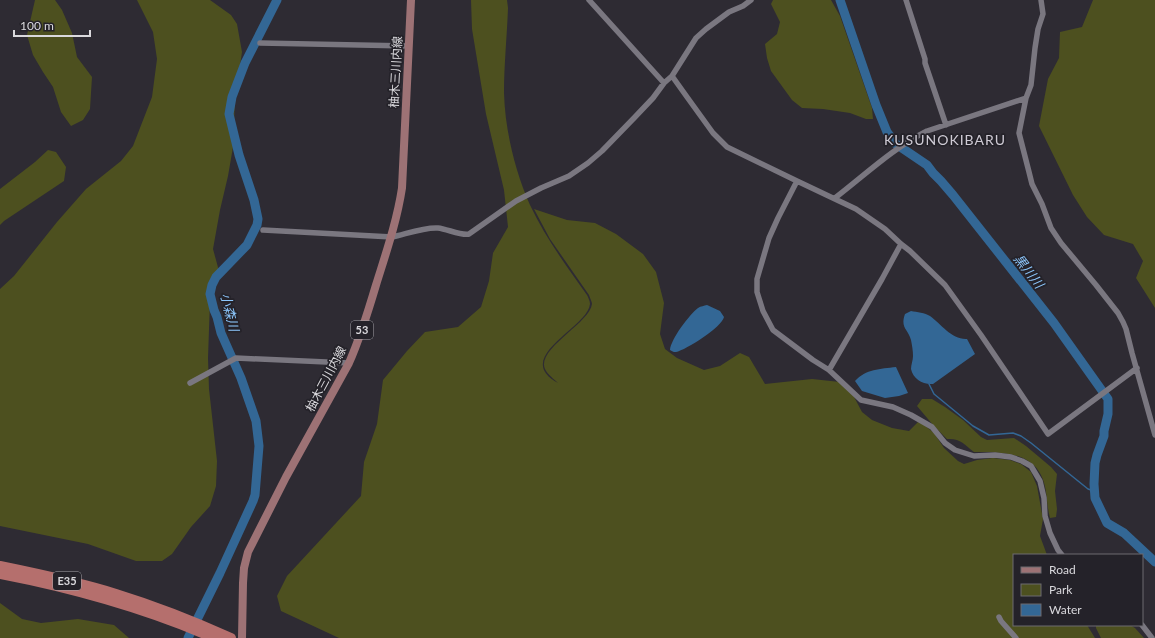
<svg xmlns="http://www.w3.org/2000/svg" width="1155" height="638" viewBox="0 0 1155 638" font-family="Lato,'Noto Sans JP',sans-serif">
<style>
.green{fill:#4d501f}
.water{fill:#336795}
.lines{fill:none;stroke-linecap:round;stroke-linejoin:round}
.stream{stroke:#336795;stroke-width:1.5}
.river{stroke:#336795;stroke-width:9}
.minor{stroke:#7a7780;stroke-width:5.5}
.primary{stroke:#9d7275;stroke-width:8}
.motorway{stroke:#b56f6d;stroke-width:10}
.labels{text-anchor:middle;stroke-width:3.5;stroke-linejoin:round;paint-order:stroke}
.shield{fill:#242229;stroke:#a3a2a7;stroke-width:1}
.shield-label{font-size:11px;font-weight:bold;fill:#dad9dd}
.street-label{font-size:12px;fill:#dad9dd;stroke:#242229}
.water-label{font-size:13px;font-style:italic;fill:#8dc7fd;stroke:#242229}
.quarter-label{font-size:14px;letter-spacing:1px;fill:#cfcbd5;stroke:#242229}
</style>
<rect width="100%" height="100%" fill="#2e2b33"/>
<path class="green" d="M 35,0 L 55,0 L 62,10 L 72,33 L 77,57 L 92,77 L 90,109 L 83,120 L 71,126 L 61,112 L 53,87 L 43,72 L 33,55 L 27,35 Z
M 137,0 L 210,0 L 231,15 L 237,24 L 242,52 L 235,98 L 233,147 L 228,176 L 220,210 L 213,249 L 219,271 L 210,301 L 208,358 L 209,389 L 217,461 L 216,486 L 210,506 L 191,527 L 172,554 L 162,561 L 136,561 L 88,544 L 0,526 L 0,289 L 14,276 L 57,222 L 86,189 L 121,161 L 133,146 L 152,97 L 157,59 L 153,32 Z
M 471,0 L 507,0 L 508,8 C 507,36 504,65 504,93 C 505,130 515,171 530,205 C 545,237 567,267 587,295 C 588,297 590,301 590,304 C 588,328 511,357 558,383 C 554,379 548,375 545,369 C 536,349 590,323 592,304 C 592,302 590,298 589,295 L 550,239 L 534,209 L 567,220 L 595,223 L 616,234 L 643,254 L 656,272 L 664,303 L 660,334 L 665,349 L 677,358 L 704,370 L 720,366 L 740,353 L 749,357 L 765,384 L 812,379 L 840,382 L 852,393 L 862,412 L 872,420 L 892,428 L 909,431 L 918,422 L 923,424 L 934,433 L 944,448 L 958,461 L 964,464 L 977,460 L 993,458 L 1010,460 L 1021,464 L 1031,472 L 1037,486 L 1043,519 L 1040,536 L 1047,555 L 1014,555 L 1014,625 L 1087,625 L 1095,638 L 339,638 L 281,611 L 277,596 L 287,576 L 361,496 L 364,462 L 377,424 L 383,380 L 407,351 L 425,332 L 458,327 L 481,307 L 489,281 L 493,253 L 508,227 L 504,190 L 486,114 L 472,29 Z
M 773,0 L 831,0 L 840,16 L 872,108 L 873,119 L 866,119 L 850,113 L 823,109 L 802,108 L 792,100 L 771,71 L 767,58 L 765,44 L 777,34 L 780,22 L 771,4 Z
M 1093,0 L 1155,0 L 1155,308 L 1136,278 L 1143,261 L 1133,244 L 1104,235 L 1087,217 L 1073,195 L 1039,126 L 1048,79 L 1059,58 L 1060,32 L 1082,27 Z
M 48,150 L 56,152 L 66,167 L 64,181 L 4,221 L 0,225 L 0,189 L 35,162 Z
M 922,399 L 932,399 L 945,407 L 963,420 L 981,437 L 987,440 L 1014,438 L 1026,446 L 1051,467 L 1057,474 L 1055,491 L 1057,509 L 1056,517 L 1050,518 C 1046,504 1048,489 1041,475 C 1029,451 997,452 974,452 C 964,444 960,438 947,439 L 933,425 L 917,406 Z
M 0,603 L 22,619 L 41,623 L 78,619 L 114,625 L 129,638 L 0,638 Z
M 1096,625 L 1130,625 L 1135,628 L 1144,638 L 1101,638 L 1096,628 Z"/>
<path class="water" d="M 707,305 L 720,311 L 724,317 C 722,327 686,350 676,352 C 673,352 674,352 670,350 C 671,339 689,315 698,308 C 701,306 704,306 707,305 Z
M 911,311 C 917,312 925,313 930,316 C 941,324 952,340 967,339 L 975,354 L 933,384 C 923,385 913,379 911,369 C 911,365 913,360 913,356 C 913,351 912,345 911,340 C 908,329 900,328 905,314 Z
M 896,367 L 908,393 L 899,396 L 885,398 L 862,391 L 855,381 C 866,369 880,369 896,367 Z"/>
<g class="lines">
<path class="stream" d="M 929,384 L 934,394 L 973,426 L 989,435 L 1013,433 L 1021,436 L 1031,443 L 1088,489 L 1094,491"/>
<path class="river" d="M 840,0 L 876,105 L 887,132 L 896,144 L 927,165 L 933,173 L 941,181 L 953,195 L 1054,323 L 1108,399 L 1108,414 L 1104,431 L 1104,436 L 1097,455 L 1095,463 L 1094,484 L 1095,498 L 1107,523 L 1124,533 L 1155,562
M 188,638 L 220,573 L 253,501 L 255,495 L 259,446 L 256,421 L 241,378 L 221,333 L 217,317 L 214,310 L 210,294 L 212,285 L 216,277 L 247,245 L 257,225 L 258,219 L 254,200 L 239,155 L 229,114 L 232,97 L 245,63 L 277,0"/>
<path class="minor" d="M 589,0 L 664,83
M 906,0 L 925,59 L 925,63 L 946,125
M 1041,0 L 1043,14 L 1038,29 L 1035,48 L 1031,85 L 1026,98 L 1019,133 L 1029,172 L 1032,184 L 1042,204 L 1051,228 L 1061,243 L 1096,285 L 1118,313 L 1123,322 L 1126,329 L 1132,353 L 1155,435
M 260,43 L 409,46
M 672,76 L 687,97 L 713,133 L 727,147 L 797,181 L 856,209 L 885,229 L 901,244 L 910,251 L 945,285 L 981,335 L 1048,434 L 1137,368
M 797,181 L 778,218 L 769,238 L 757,279 L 757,292 L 763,311 L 773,330 L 813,360 L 829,370 L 861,400 L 893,407 L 911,415 L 932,427 L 945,443 L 955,450 L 974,456 L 995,455 L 1011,457 L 1022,461 L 1031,466 L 1040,481 L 1044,498 L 1045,516 L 1050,533 L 1058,550 L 1062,555
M 835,198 C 865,175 893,148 927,131 L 1026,98
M 263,230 L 392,237 C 406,234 424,227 438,228 C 447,229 462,236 469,234 L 516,201 L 541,188 L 569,176 L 588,163 L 602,151 L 635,117 L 653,98 L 664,83 L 672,76 L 696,38 L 706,29 L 729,12 L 743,6 L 751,0
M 829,370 L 882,279 L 901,244
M 190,383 L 236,358 L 349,363
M 999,617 L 1001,621 L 1016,638
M 1142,625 L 1152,638"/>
<path class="primary" d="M 242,638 L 243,583 L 244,568 L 248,552 L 286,477 L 349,363 C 360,338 368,312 376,285 C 386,253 397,221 402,188 L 411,0"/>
<path class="motorway" d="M 0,566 C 39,574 78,582 116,594 C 155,606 193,621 231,638
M 0,574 C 73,588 145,608 214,638"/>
</g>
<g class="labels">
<g class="shield">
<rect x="351" y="321" width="22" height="18" rx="3"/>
<rect x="53" y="572" width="28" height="18" rx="3"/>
</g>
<g class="shield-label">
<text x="362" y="334">53</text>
<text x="67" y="585">E35</text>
</g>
<g class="street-label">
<text transform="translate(396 72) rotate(-87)" y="4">柚木三川内線</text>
<text transform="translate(326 379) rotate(-62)" y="4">柚木三川内線</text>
</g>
<g class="water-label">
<text transform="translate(1029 271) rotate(52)" y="5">黒川川</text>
<text transform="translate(230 312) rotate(76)" y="5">小森川</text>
</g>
<g class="quarter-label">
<text x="945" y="145">KUSUNOKIBARU</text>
</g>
</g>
<rect x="1013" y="554" width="130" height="72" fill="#242229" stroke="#6d6b71"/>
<rect x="1021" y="567" width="20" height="6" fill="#9d7275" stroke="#6d6b71"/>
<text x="1049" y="574" font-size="12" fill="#dad9dd">Road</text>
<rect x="1021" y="584" width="20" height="12" fill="#4d501f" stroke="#6d6b71"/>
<text x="1049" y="594" font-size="12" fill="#dad9dd">Park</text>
<rect x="1021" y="604" width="20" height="12" fill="#336795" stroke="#6d6b71"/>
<text x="1049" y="614" font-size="12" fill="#dad9dd">Water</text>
<path d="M14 30v6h76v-6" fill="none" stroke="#dad9dd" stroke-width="2"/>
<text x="20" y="30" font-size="12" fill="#dad9dd" stroke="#242229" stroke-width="3" paint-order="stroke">100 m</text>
</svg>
